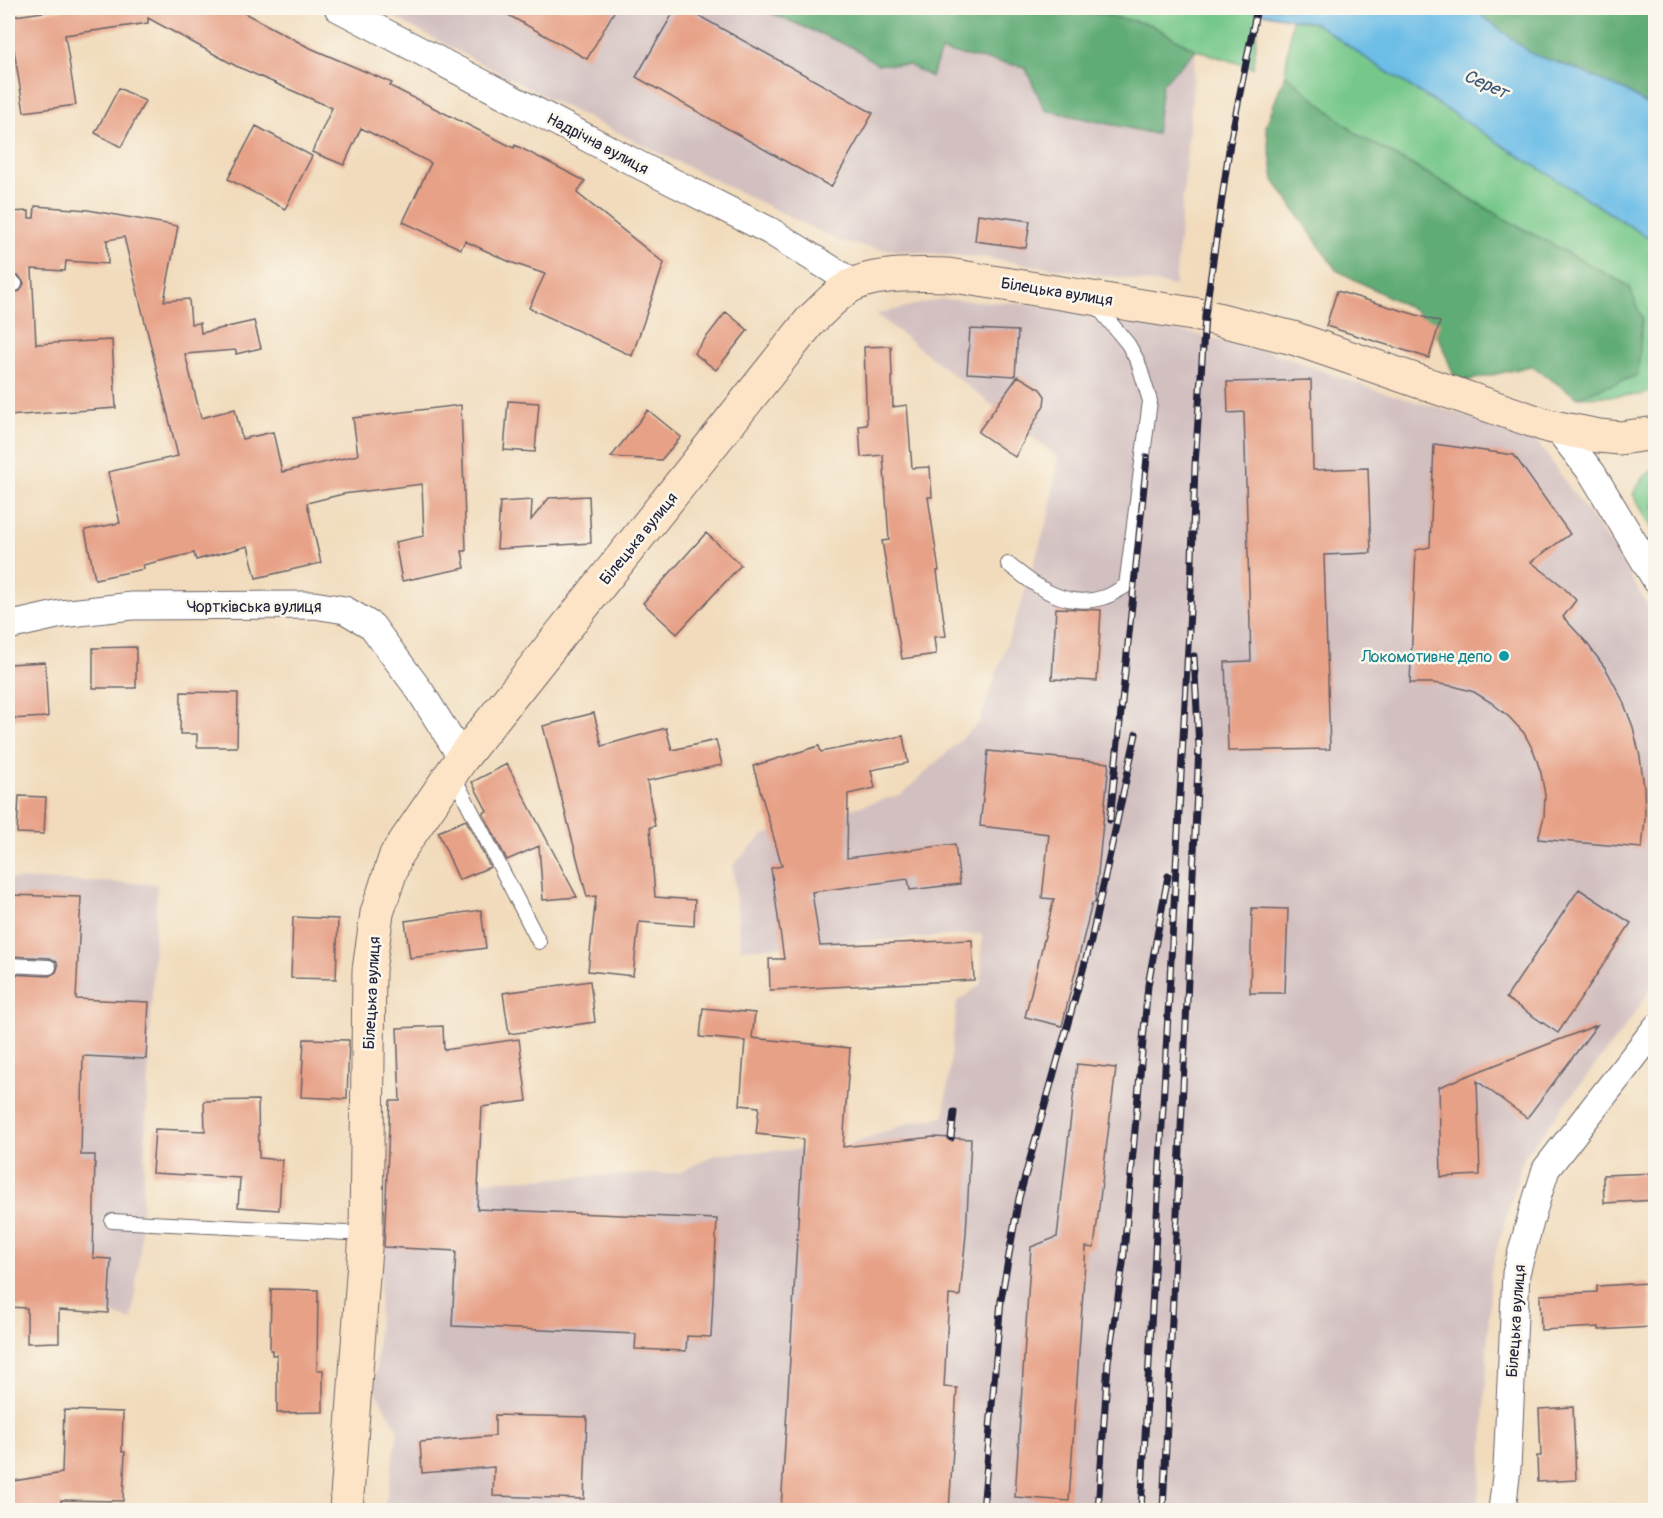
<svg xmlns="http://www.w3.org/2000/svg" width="1663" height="1518" viewBox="0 0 1663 1518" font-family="Pangolin,sans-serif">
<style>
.industrial{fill:#d2bfc0}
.green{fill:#76c88a;stroke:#4c7562;stroke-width:1.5}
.forest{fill:#60ac76;stroke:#416758;stroke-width:1.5}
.water{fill:#6cbde7;stroke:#477091;stroke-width:1.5}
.building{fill:#e7a187}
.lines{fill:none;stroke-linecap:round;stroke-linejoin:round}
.lane-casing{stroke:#6a6368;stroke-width:16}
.street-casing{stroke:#6a6368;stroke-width:29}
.secondary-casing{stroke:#6a6368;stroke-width:35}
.lane{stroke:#fff;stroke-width:14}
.street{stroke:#fff;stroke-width:27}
.secondary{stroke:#fee4c6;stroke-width:33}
.rail-casing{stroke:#22223b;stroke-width:7}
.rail{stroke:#fbf7ec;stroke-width:4.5;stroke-dasharray:14;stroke-linecap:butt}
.culture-dot{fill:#0f9aa8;stroke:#fbf7ec;stroke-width:2}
.labels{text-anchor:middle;stroke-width:5;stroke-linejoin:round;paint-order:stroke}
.street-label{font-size:16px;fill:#22223b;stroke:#fbf7ec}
.culture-label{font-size:16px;fill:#0d838f;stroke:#fbf7ec;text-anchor:end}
.water-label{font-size:18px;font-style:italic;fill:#3c5877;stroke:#fbf7ec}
</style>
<rect width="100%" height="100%" fill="#fbf7ec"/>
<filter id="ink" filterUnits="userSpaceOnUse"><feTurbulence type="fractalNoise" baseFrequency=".0167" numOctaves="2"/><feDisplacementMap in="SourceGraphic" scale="12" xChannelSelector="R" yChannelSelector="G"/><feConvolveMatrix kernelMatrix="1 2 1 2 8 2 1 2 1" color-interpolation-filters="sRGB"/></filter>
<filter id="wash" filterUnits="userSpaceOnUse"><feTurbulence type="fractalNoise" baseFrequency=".008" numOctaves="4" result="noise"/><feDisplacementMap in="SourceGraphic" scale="24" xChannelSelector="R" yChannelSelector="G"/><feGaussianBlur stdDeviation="1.35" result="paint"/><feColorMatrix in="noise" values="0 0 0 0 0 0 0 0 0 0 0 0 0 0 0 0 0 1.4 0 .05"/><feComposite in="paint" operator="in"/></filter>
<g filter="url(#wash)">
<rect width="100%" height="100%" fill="#f1dbbc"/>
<path class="industrial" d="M 376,8 L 759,8 L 852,47 L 877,64 L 909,65 L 931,77 L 941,50 L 1025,67 L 1156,133 L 1162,84 L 1196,50 L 1175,286 L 985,258 L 880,249 L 841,242 L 547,98 Z
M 941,299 L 1076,307 L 1268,351 L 1372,389 L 1532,435 L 1616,552 L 1655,618 L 1655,981 L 1632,1018 L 1524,1157 L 1491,1269 L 1482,1466 L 1477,1510 L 381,1510 L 386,1500 L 398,1430 L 375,1390 L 390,1101 L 482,1105 L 479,1181 L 679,1173 L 716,1154 L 843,1147 L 914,1121 L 944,1117 L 957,1002 L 981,984 L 982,934 L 741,949 L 733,865 L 763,835 L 902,794 L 979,723 L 1022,601 L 1049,515 L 1058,457 L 876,314 Z
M 8,879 L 157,884 L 140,1251 L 132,1320 L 108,1313 L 8,1307 Z"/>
<path class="green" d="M 1068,8 L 1235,8 L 1259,12 L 1253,68 L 1196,50 L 1149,24 Z
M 1292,19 L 1315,23 L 1375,64 L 1655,242 L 1655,391 L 1640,395 L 1577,397 L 1638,375 L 1629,286 L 1503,218 L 1430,175 L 1359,136 L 1285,74 Z
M 1655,469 L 1655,534 L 1633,494 L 1643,477 Z"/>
<path class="forest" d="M 759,8 L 1068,8 L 1149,24 L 1196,50 L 1162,84 L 1156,134 L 1045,110 L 1025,67 L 941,51 L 931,77 L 909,65 L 877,64 L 852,47 Z
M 1472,8 L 1655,8 L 1655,110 L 1626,91 L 1576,69 L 1532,54 Z
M 1285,74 L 1359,136 L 1430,175 L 1503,218 L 1629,286 L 1642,318 L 1638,375 L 1577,397 L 1531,366 L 1457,383 L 1440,340 L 1416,311 L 1336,270 L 1274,180 L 1266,126 Z"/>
<path class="water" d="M 1235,8 L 1472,8 L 1532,54 L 1576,69 L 1626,91 L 1655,110 L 1655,242 L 1375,64 L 1315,23 Z"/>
<g id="blocks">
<path class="building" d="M 72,8 L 235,8 L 308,47 L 392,83 L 390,86 L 514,148 L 515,145 L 585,181 L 577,193 L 664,263 L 632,356 L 529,308 L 545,274 L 510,262 L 465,241 L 461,249 L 403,222 L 431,163 L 361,128 L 344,165 L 312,152 L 332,108 L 236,66 L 148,18 L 148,23 L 65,35 L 76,105 L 24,112 L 14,50 L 8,51 L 8,17 Z
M 496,8 L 616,8 L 587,59 Z
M 676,8 L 685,8 L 873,113 L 831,187 L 636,77 Z
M 119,88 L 145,101 L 121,147 L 95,133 Z
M 256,126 L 312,156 L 285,209 L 228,179 Z
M 35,206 L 88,210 L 178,226 L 164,301 L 189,299 L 191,324 L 200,323 L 201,333 L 254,321 L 261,348 L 236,354 L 236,350 L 185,354 L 201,418 L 235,409 L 242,439 L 273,432 L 282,472 L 358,455 L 353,418 L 461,405 L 466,551 L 462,551 L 465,568 L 402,581 L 395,542 L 424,536 L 422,484 L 343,494 L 307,503 L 321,563 L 256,578 L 248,546 L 196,560 L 194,553 L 143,565 L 144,569 L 95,579 L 85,530 L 120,523 L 108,472 L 178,456 L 124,237 L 107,240 L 108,264 L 66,261 L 65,271 L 32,269 L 36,344 L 112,340 L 116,408 L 8,416 L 8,294 L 20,291 L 24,283 L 19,276 L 8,276 L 8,212 L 29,211 L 29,218 L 34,218 Z
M 978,214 L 1030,221 L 1026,248 L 975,241 Z
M 1337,291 L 1440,322 L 1429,358 L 1326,326 Z
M 726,312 L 748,330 L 716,370 L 694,353 Z
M 970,329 L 1018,331 L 1015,376 L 967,373 Z
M 891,346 L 893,407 L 907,405 L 912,468 L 930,467 L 932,497 L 928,497 L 939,571 L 937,571 L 946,636 L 934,637 L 936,654 L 902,659 L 882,541 L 889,540 L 883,455 L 861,457 L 859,426 L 867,425 L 864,347 Z
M 1018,376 L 1040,389 L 1045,396 L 1044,405 L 1015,457 L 978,432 Z
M 1311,380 L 1313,470 L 1368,468 L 1371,553 L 1324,555 L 1330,749 L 1228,751 L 1225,662 L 1251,661 L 1244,412 L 1228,413 L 1227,382 Z
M 508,401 L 539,403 L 535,452 L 504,450 Z
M 648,410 L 681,437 L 661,460 L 611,457 Z
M 1434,444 L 1514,455 L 1570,534 L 1531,562 L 1560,584 L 1576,600 L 1563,617 L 1586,642 L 1606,669 L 1622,699 L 1633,727 L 1640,757 L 1644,787 L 1645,818 L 1642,848 L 1538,839 L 1544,817 L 1545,795 L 1541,773 L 1534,752 L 1524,733 L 1509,717 L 1492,703 L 1474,692 L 1453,686 L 1432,683 L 1410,683 L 1416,550 L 1430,547 Z
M 589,496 L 591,543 L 497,549 L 500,502 L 532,500 L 531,520 L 549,498 Z
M 706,533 L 741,565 L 677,634 L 643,603 Z
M 1056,608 L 1101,610 L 1097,681 L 1052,679 Z
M 136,647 L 136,688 L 93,688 L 93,648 Z
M 45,662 L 48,717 L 8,719 L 8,664 Z
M 181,692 L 238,693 L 237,747 L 197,747 L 197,734 L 180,734 Z
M 594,713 L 602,746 L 666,728 L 672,750 L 716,740 L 722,765 L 647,781 L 655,826 L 650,827 L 655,897 L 695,900 L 694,926 L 639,922 L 633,976 L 588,971 L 596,896 L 587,897 L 543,726 Z
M 903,736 L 908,763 L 871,770 L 875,788 L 848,794 L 847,858 L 955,844 L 960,884 L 910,890 L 908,879 L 812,892 L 820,946 L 972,940 L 974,980 L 770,990 L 769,959 L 784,959 L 771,868 L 782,866 L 753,766 L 819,746 L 821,752 Z
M 988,751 L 1109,763 L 1095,903 L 1092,903 L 1062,1026 L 1025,1017 L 1054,899 L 1042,898 L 1049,834 L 980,826 Z
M 507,764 L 548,842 L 577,897 L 543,900 L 539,846 L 507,860 L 483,813 L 487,811 L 472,782 Z
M 19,796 L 46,797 L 44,834 L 17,833 Z
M 466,820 L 490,867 L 459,880 L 438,832 Z
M 1579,889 L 1631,923 L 1558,1033 L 1506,998 Z
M 8,895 L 81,897 L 76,999 L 149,1002 L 146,1059 L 83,1056 L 81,1155 L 95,1155 L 93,1258 L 111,1259 L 108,1313 L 59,1310 L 59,1342 L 27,1343 L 27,1308 L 8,1307 L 8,974 L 49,976 L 56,972 L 58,967 L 57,962 L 50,958 L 8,956 Z
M 1252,908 L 1288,909 L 1285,993 L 1250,993 Z
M 481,910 L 486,948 L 410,958 L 405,921 Z
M 293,917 L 338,919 L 336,979 L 291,978 Z
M 590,981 L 595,1022 L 509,1034 L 503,993 Z
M 703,1008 L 755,1013 L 752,1038 L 850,1048 L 843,1147 L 933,1137 L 971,1139 L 966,1234 L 960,1296 L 949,1295 L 944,1387 L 957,1388 L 949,1510 L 781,1510 L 803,1139 L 756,1134 L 759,1107 L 740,1105 L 745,1041 L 700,1037 Z
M 1597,1025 L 1527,1118 L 1477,1081 L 1480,1175 L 1441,1177 L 1439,1087 Z
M 443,1026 L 444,1050 L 519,1039 L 527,1101 L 482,1107 L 477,1209 L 717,1219 L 711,1337 L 687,1336 L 686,1351 L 635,1349 L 636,1334 L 452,1326 L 456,1251 L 384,1247 L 390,1101 L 400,1101 L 397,1028 Z
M 304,1039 L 349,1040 L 347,1099 L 301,1097 Z
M 1077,1064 L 1116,1068 L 1094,1248 L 1086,1247 L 1069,1501 L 1015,1497 L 1031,1247 L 1057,1237 Z
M 258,1100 L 259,1158 L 282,1160 L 279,1210 L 238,1207 L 240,1178 L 152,1173 L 155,1129 L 205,1131 L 204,1101 Z
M 1656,1173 L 1656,1200 L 1604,1203 L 1603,1175 Z
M 1649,1283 L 1652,1327 L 1599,1330 L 1599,1327 L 1541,1330 L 1540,1295 L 1597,1292 L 1597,1286 Z
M 271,1289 L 318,1290 L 317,1370 L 323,1370 L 323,1412 L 277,1413 L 277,1355 L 272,1355 L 272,1350 L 270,1350 Z
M 1573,1407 L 1576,1480 L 1538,1482 L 1537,1456 L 1541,1456 L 1539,1409 Z
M 64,1410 L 123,1412 L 122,1452 L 125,1452 L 123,1501 L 61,1500 L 62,1510 L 11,1510 L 8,1499 L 8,1482 L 62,1473 Z
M 495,1415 L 587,1417 L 584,1499 L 493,1496 L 494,1467 L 422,1473 L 420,1442 L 495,1436 Z"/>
</g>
</g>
<g filter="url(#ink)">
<use href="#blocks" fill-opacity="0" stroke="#6a6368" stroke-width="1.5"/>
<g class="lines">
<defs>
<path id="lane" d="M 8,285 L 15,284
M 1008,564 C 1037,587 1066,610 1105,597 C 1112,595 1119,589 1126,586 L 1150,401 L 1138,362 L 1128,344 L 1095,304
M 453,775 L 539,942
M 8,965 L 49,967
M 112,1221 L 366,1234"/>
<path id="street" d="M 338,8 L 643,167 L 770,231 L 855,284
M 1556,427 L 1592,473 L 1656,580
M 8,626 L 61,614 L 132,606 L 314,605 L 345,610 L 372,626 L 420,691 L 462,758
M 1502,1510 L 1507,1468 L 1516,1273 L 1533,1211 L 1546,1169 L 1656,1028"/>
<path id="secondary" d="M 346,1510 L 366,1234 L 369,970 L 377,913 L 396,855 L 462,758 L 811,320 C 825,308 838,291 855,284 C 879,273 922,274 948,275 L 1205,316 L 1293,338 L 1548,426 L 1599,436 L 1620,438 L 1656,433"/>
</defs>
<use href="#lane" class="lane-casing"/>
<use href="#street" class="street-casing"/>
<use href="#secondary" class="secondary-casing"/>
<use href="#lane" class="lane"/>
<use href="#street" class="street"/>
<use href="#secondary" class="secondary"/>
<defs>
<path id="rail" d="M 1110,820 L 1147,457
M 951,1138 L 954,1112
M 983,1510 L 1001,1300 L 1019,1198 L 1091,941 L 1136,734
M 1098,1510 L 1108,1362 L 1123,1264 L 1148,985 L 1168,876
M 1141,1510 L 1191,592 L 1195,465 L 1205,316 L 1230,143 L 1257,8
M 1163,1510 L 1199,747 L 1194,656"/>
</defs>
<use href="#rail" class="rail-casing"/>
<use href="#rail" class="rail"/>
</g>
</g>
<circle class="culture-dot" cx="1504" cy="656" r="6"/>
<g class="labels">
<g class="street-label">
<text transform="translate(598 143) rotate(28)" y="6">Надрічна вулиця</text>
<text transform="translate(1057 291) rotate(9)" y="6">Білецька вулиця</text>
<text transform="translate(638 538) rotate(-51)" y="6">Білецька вулиця</text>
<text x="254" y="612">Чортківська вулиця</text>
<text transform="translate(371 993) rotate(-87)" y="6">Білецька вулиця</text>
<text transform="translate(1515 1321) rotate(-86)" y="6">Білецька вулиця</text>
</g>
<g class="culture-label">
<text x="1492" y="662">Локомотивне депо</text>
</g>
<g class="water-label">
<text transform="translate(1486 84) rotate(24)" y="6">Серет</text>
</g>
</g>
<rect width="1663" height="1518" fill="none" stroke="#fbf7ec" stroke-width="30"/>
</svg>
